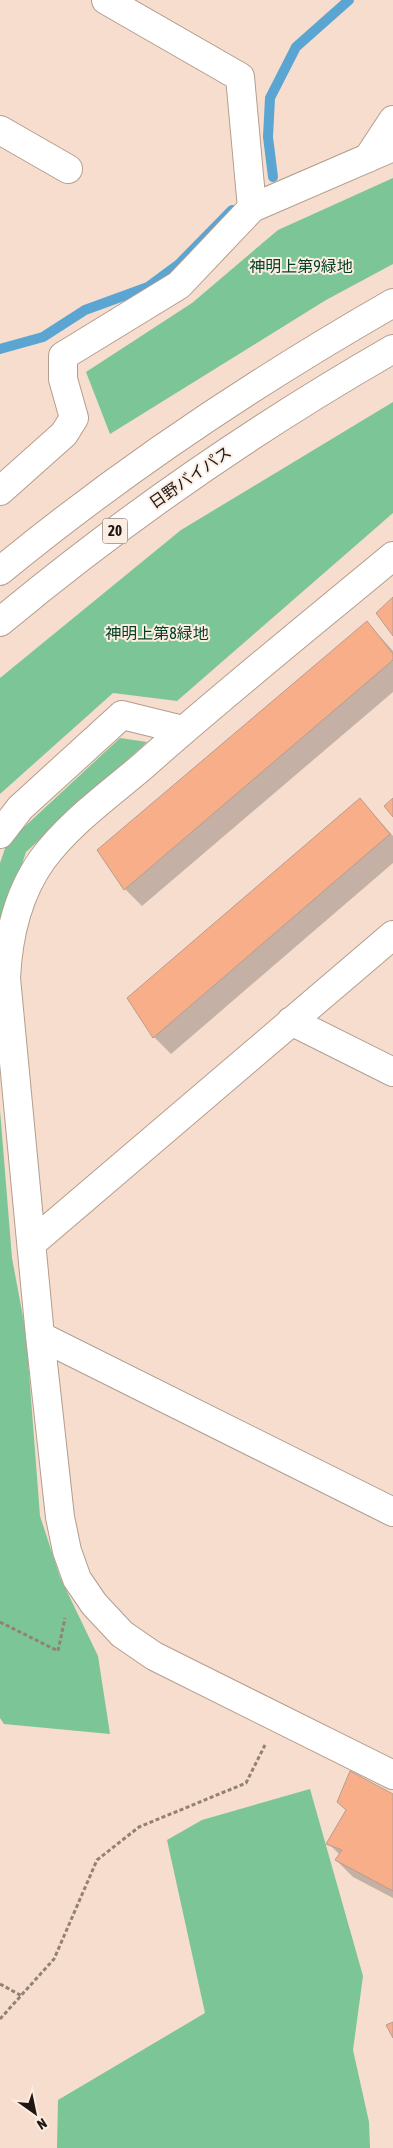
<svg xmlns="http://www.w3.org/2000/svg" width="393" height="2148" viewBox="0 0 393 2148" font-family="'Asap Condensed','Noto Sans JP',sans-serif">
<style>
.forest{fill:#7cc597}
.shadow{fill:#0003}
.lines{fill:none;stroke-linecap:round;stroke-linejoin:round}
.stream{stroke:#5ba5d3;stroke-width:10}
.building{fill:#f8ae89;stroke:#b69d90}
.street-casing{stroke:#b49d8e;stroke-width:30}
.highway-casing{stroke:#b49d8e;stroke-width:30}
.path{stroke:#938176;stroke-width:3;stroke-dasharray:4 2.5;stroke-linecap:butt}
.street{stroke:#fff;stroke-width:28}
.highway{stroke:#fff;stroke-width:28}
.labels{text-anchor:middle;stroke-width:4;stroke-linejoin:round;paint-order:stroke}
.shield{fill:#fcede3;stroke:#625751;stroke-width:1}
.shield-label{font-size:15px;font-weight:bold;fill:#201712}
.park-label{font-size:16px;fill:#013f21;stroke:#fcede3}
.street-label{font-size:16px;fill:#201712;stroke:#fcede3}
</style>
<rect width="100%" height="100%" fill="#f6ddcd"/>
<path class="forest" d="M 393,178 L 393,264 L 326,300 L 110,434 L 86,372 L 192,303 L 278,230 Z
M 393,402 L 393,513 L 177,701 L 113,693 L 0,794 L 0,678 L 181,530 Z
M 120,738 L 147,742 L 26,852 L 4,920 L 0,942 L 0,863 L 7,843 Z
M 0,1110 L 12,1258 L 26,1333 L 40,1516 L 60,1577 L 98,1656 L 110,1734 L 4,1724 L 0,1718 Z
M 310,1789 L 363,1976 L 353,2050 L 369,2122 L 370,2148 L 57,2148 L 58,2100 L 205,2013 L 167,1840 L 202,1820 Z"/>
<path class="shadow" d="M 367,622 L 393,651 L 393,692 L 142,906 L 125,889 Z
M 360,799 L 393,836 L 393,863 L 171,1054 L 154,1037 L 128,998 Z
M 393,1795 L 393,1898 L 353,1877 L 336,1860 L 340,1855 L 328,1843 L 347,1810 Z"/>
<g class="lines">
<path class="stream" d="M 273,177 L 268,137 L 270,98 L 296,47 L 349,0
M 0,349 L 43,337 L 85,310 L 148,287 L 179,264 L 232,210"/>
</g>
<path class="building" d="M 393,597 L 393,636 L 376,613 Z
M 367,621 L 393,654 L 393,660 L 124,890 L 97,850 Z
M 360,798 L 390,834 L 153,1038 L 127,998 Z
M 393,798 L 393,817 L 384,806 Z
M 350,1771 L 393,1794 L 393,1891 L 335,1860 L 342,1850 L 326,1844 L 346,1810 L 337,1802 Z
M 393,2022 L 393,2038 L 386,2025 Z"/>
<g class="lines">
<defs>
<path id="street" d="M 106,0 L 240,77 L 252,208
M 0,130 L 68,169
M 368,158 L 393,120
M 0,491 L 64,434 L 74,418 L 63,379 L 63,356 L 179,285 L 252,208 L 393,147
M 393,556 C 310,625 225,693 144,765 C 109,795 69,823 42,860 C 18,894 8,937 6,978 L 40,1336 L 60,1517 L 67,1551 L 77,1579 L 94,1604 L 122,1634 L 154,1656 L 393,1775
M 0,834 L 20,808 L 122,715 L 183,730
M 291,1021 L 393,1072
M 32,1243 L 393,935
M 40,1336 L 393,1512"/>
<path id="highway" d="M 0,571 C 123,470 255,382 393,303
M 0,622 C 125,518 252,430 393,349"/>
</defs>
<use href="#street" class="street-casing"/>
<use href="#highway" class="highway-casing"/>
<path class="path" d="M 0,1622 L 58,1651 L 65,1618
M 0,1984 L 22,1996
M 0,2019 L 54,1959 L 97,1860 L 139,1827 L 246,1783 L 265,1745"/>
<use href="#street" class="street"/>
<use href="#highway" class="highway"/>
</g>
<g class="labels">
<rect class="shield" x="102.5" y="518.5" width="25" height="25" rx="4"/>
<g class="shield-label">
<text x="115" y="536">20</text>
</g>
<g class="park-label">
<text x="301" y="272">神明上第9緑地</text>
<text x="157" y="639">神明上第8緑地</text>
</g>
<g class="street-label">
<text transform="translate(190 477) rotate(-35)" y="6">日野バイパス</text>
</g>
</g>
<g transform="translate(35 2113) rotate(147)" stroke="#fcede3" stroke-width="4" paint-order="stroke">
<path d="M0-4L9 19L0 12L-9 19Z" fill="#201712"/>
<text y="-8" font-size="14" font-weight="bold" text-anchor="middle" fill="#201712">N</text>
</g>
</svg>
